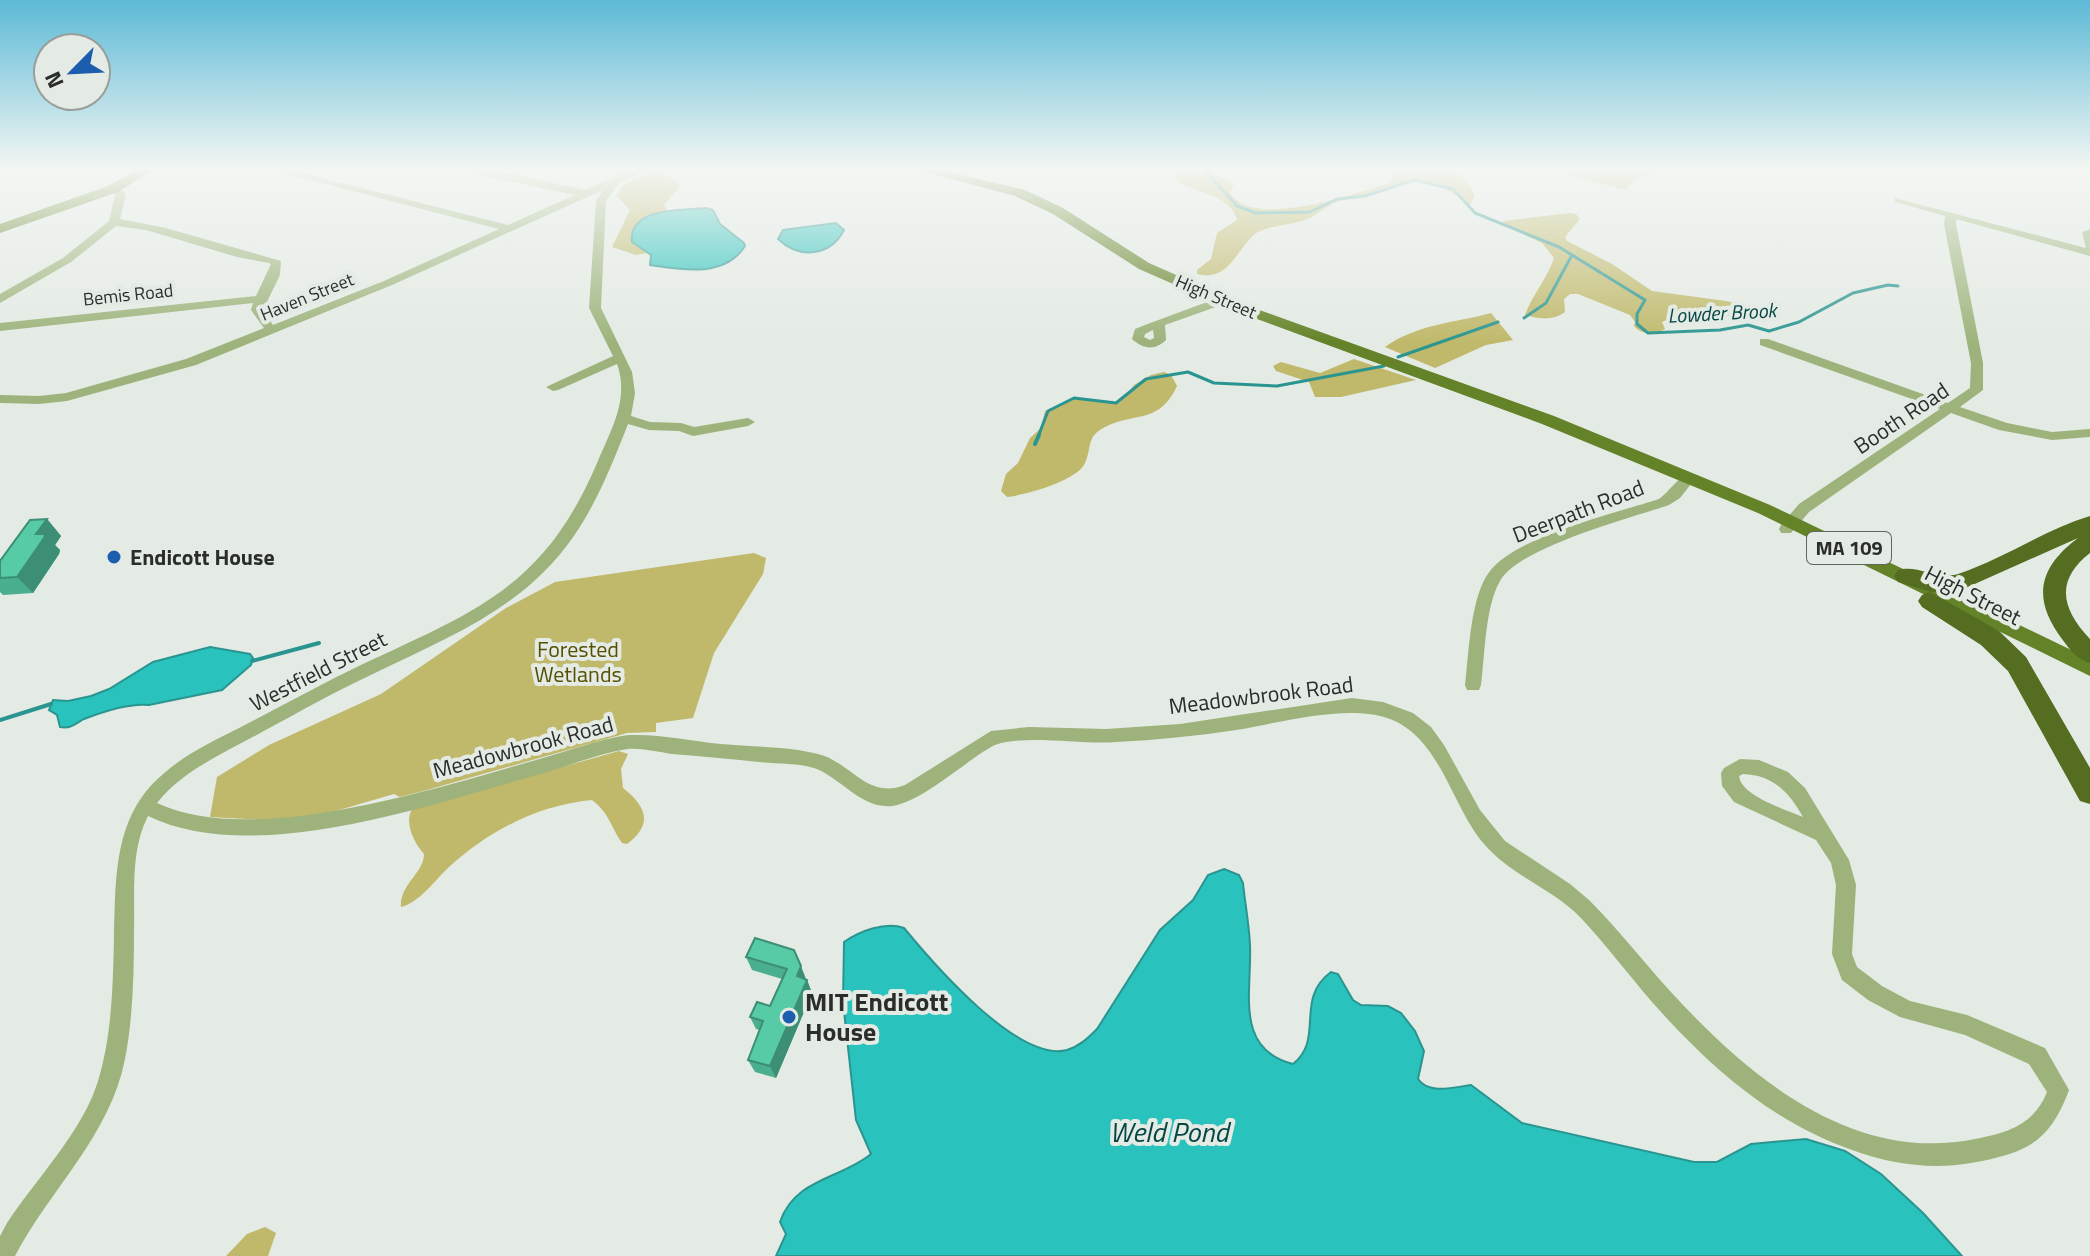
<svg xmlns="http://www.w3.org/2000/svg" width="2090" height="1256" viewBox="0 0 2090 1256" font-family="'Titillium Web',sans-serif">
<style>
.green{fill:#c0b96b}
.water{fill:#2ac2bc;stroke:#2a9590;stroke-width:2}
.lines{fill:none;stroke-linecap:round;stroke-linejoin:round}
.stream-far1{stroke:#2a9590;stroke-width:3}
.stream{stroke:#2a9590;stroke-width:4}
.minor{fill:#9db37b;fill-rule:evenodd}
.major{fill:#648227;fill-rule:evenodd}
.highway{fill:#546d20;fill-rule:evenodd}
.wall{fill:#4aaf8f}
.shaded-wall{fill:#3c8e74}
.building{fill:#56cba6;stroke:#3c8e74;stroke-width:2}
.poi-dot{fill:#1d5dae;stroke:#e4eae4;stroke-width:3}
.labels{text-anchor:middle;stroke-width:8;stroke-linejoin:round;paint-order:stroke}
.far-street-label{font-size:18px;fill:#2b2d2b;stroke:#e4eae4}
.far-water-label{font-size:20px;font-style:italic;fill:#054745;stroke:#e4eae4}
.shield{fill:#e4eae4;stroke:#626662;stroke-width:2}
.shield-label{font-size:20px;font-weight:bold;fill:#2b2d2b}
.street-label{font-size:22px;fill:#2b2d2b;stroke:#e4eae4}
.poi-label{font-size:22px;font-weight:bold;fill:#2b2d2b;stroke:#e4eae4;text-anchor:start}
.park-label{font-size:22px;fill:#565000;stroke:#e4eae4}
.near-poi-label{font-size:26px;font-weight:bold;fill:#2b2d2b;stroke:#e4eae4;text-anchor:start}
.near-water-label{font-size:28px;font-style:italic;fill:#054745;stroke:#e4eae4}
</style>
<rect width="100%" height="100%" fill="#e4eae4"/>
<path class="green" d="M 1171,167 L 1211,167 L 1213,173 L 1234,184 L 1230,192 C 1250,231 1359,193 1391,182 L 1393,167 C 1426,167 1460,159 1475,196 L 1470,205 C 1425,173 1415,180 1367,195 C 1357,198 1347,198 1337,202 C 1326,206 1317,216 1305,220 C 1291,225 1272,225 1258,232 C 1238,244 1231,283 1197,274 L 1197,270 L 1211,259 L 1217,233 L 1237,220 C 1230,194 1197,193 1177,182 Z
M 1671,167 L 1632,182 L 1626,190 L 1570,176 L 1560,168 Z
M 657,172 L 676,180 L 680,186 L 664,205 L 667,210 L 641,221 L 638,247 L 647,253 L 636,255 L 612,247 L 630,210 L 617,196 C 622,181 642,175 657,172 Z
M 1569,213 L 1576,214 L 1580,219 L 1565,237 L 1567,241 L 1612,264 L 1652,291 L 1726,301 L 1757,308 L 1762,318 L 1681,313 L 1662,322 L 1665,329 C 1655,335 1642,335 1634,326 L 1635,322 L 1630,315 L 1578,294 L 1570,294 L 1564,299 L 1565,312 C 1553,321 1539,319 1525,315 C 1532,295 1547,279 1554,258 L 1542,243 L 1501,224 L 1504,221 Z
M 1491,313 L 1513,340 L 1486,345 L 1435,368 L 1385,347 C 1417,324 1454,323 1491,313 Z
M 1354,359 L 1416,380 L 1341,397 L 1315,397 L 1309,382 L 1276,371 L 1273,366 L 1281,362 L 1320,373 Z
M 1164,372 L 1171,375 L 1177,386 C 1158,427 1132,410 1100,430 C 1087,438 1091,451 1085,463 C 1077,481 1025,495 1007,497 L 1001,491 L 1006,474 L 1018,463 L 1030,438 L 1041,428 L 1045,411 L 1073,399 L 1115,402 L 1124,398 L 1134,385 L 1151,375 Z
M 754,553 L 766,558 L 763,574 L 714,653 L 693,718 L 656,723 L 656,732 L 627,733 L 427,790 L 400,797 L 394,794 L 298,822 L 210,817 L 217,777 L 269,745 L 381,694 L 506,608 L 555,582 Z
M 619,751 L 628,754 L 621,769 L 623,788 C 646,806 654,824 627,844 L 622,843 C 610,825 609,813 592,800 C 538,805 488,831 448,868 C 434,881 420,902 401,907 C 399,885 424,873 424,854 C 414,843 404,823 412,809 Z
M 265,1227 L 276,1233 L 268,1256 L 226,1256 L 247,1234 Z"/>
<path class="water" d="M 706,208 L 713,210 L 720,224 L 744,243 L 745,246 C 725,278 682,270 650,265 L 651,255 L 632,242 C 628,207 683,210 706,208 Z
M 836,223 L 844,230 C 830,257 799,259 778,239 L 783,230 Z
M 210,647 L 250,654 L 253,658 L 251,665 L 222,690 L 149,705 C 130,703 102,712 84,719 C 75,724 71,729 60,727 L 57,715 L 49,710 L 53,700 L 68,701 L 91,696 L 109,689 L 153,662 Z
M 1224,869 L 1239,875 L 1243,883 C 1245,903 1249,924 1250,945 C 1252,992 1234,1049 1293,1064 C 1325,1039 1294,999 1331,972 L 1338,974 L 1353,1000 L 1361,1005 L 1388,1006 L 1401,1013 L 1415,1031 L 1424,1051 L 1418,1079 C 1429,1095 1455,1087 1471,1085 L 1522,1123 L 1694,1162 L 1717,1162 L 1751,1144 L 1806,1139 L 1845,1151 L 1881,1174 L 1923,1213 L 1962,1256 L 776,1256 L 786,1234 L 780,1222 C 795,1178 841,1179 871,1154 L 856,1120 L 843,1002 L 844,942 C 860,931 886,921 904,928 C 932,962 1018,1063 1067,1050 C 1080,1046 1088,1038 1097,1029 L 1160,930 L 1193,900 L 1208,875 Z"/>
<g class="lines">
<path class="stream-far1" d="M 1202,167 L 1237,206 L 1256,213 L 1310,212 L 1337,199 L 1365,196 L 1414,180 L 1453,189 L 1475,213 L 1559,247 L 1645,300 L 1637,314 L 1637,324 L 1648,333 L 1720,330 L 1748,325 L 1769,331 L 1799,322 L 1853,293 L 1888,285 L 1898,286
M 1524,318 L 1546,303 L 1572,255
M 1398,357 L 1498,322
M 1038,437 L 1048,411 L 1074,398 L 1116,403 L 1146,379 L 1188,372 L 1214,383 L 1277,386 L 1384,366"/>
<path class="stream" d="M 1035,444 L 1039,435
M 252,661 L 319,643
M 0,720 L 51,704"/>
<path class="minor" d="M 260,167 L 278,167 L 508,225 L 575,195 L 485,176 L 466,167 L 479,167 L 585,190 L 637,167 L 651,167 L 618,184 L 606,201 L 601,308 L 632,372 L 635,393 L 631,416 L 650,422 L 681,423 L 694,427 L 748,418 L 755,422 L 748,426 L 693,436 L 679,431 L 649,430 L 628,424 C 611,467 594,511 565,548 C 515,612 445,639 375,673 C 336,691 299,712 262,732 C 225,753 184,769 157,803 C 254,849 442,786 543,758 C 565,752 609,736 631,735 C 660,734 692,741 721,744 C 752,747 788,746 818,754 C 851,762 867,800 905,785 L 991,731 L 1029,727 L 1106,729 L 1180,724 L 1352,698 L 1383,702 L 1413,713 L 1431,727 L 1444,745 L 1480,810 L 1505,841 L 1570,884 L 1589,900 C 1618,929 1643,961 1670,991 C 1748,1076 1851,1164 1975,1139 C 2007,1133 2034,1125 2047,1092 L 2029,1064 L 1965,1035 L 1900,1017 L 1868,1000 L 1842,980 L 1832,954 L 1836,885 L 1831,863 L 1816,840 L 1734,802 L 1722,786 L 1721,773 L 1724,768 L 1740,759 L 1759,760 L 1788,772 L 1805,788 L 1849,860 L 1856,885 L 1852,954 L 1857,967 L 1882,986 L 1910,1001 L 1967,1015 L 2045,1048 L 2069,1090 C 2049,1144 2025,1153 1971,1163 C 1931,1170 1890,1164 1852,1150 C 1770,1121 1709,1066 1652,1002 C 1628,974 1606,945 1581,918 C 1553,889 1512,876 1485,845 C 1451,807 1441,736 1387,718 C 1347,704 1278,723 1236,730 C 1196,736 1156,740 1116,742 C 1081,745 1027,734 995,745 C 994,745 978,755 977,756 C 955,771 917,803 892,806 C 861,809 840,777 814,768 C 798,763 776,764 759,762 C 730,759 701,756 672,754 C 658,752 642,748 628,749 C 604,752 568,766 544,773 C 434,803 255,868 148,816 C 130,851 135,893 134,931 C 134,973 133,1018 125,1059 C 110,1136 50,1189 15,1256 L 0,1256 L 0,1236 L 7,1223 C 36,1179 83,1131 98,1081 C 112,1036 113,983 114,937 C 116,878 113,817 162,775 C 186,753 216,740 245,725 C 284,705 323,683 363,664 C 481,609 547,585 600,456 C 613,426 629,397 617,364 L 558,390 L 553,391 L 546,387 L 613,356 L 589,308 L 596,201 L 603,190 L 392,285 L 196,365 L 67,401 L 39,404 L 0,403 L 0,395 L 39,396 L 66,393 L 186,359 L 264,328 L 251,310 L 253,303 L 0,331 L 0,323 L 256,296 L 271,264 L 269,263 L 237,257 L 146,230 L 116,226 L 71,262 L 0,303 L 0,294 L 63,258 L 109,221 L 115,195 L 109,191 L 109,187 L 117,187 L 126,194 L 120,219 L 166,228 L 281,261 L 280,275 L 263,310 L 273,325 L 384,281 L 499,229 ZM 1743,774 C 1773,775 1789,792 1803,817 C 1785,809 1741,796 1739,776 Z
M 1895,198 L 2086,248 L 2082,232 L 2090,229 L 2090,249 L 2088,249 L 2090,249 L 2090,256 L 1956,219 L 1956,224 L 1983,363 L 1983,390 L 1960,407 L 2007,423 L 2052,432 L 2090,429 L 2090,437 L 2052,440 L 1999,430 L 1951,413 L 1809,512 L 1791,533 L 1781,533 L 1779,529 L 1781,525 L 1799,504 L 1940,409 L 1760,345 L 1760,339 L 1768,339 L 1948,403 L 1970,388 L 1971,363 L 1944,224 L 1945,216 L 1895,202 Z
M 1223,296 L 1227,297 L 1227,303 L 1165,325 L 1166,340 C 1155,351 1143,349 1132,339 L 1135,329 L 1145,325 ZM 1153,330 L 1154,338 L 1150,340 L 1144,337 L 1145,334 Z
M 1688,474 L 1695,479 L 1680,498 L 1669,505 C 1631,518 1519,547 1500,581 C 1485,607 1485,655 1481,685 L 1479,690 L 1467,690 L 1465,685 C 1469,654 1470,596 1490,571 C 1517,536 1616,513 1659,499 C 1669,492 1677,478 1688,474 Z"/>
<path class="major" d="M 142,167 L 158,167 L 118,192 L 0,233 L 0,224 L 108,186 Z
M 906,167 L 928,167 L 1025,190 L 1063,208 L 1149,263 L 1240,303 L 1554,416 L 1770,505 L 2090,659 L 2090,676 L 1758,513 L 1542,424 L 1230,309 L 1139,269 L 1053,214 L 1015,196 Z"/>
<path class="highway" d="M 2090,516 L 2090,553 C 2055,580 2061,609 2090,639 L 2090,663 C 2078,660 2070,650 2062,639 C 2032,599 2038,568 2078,538 L 1959,591 L 1931,592 L 1898,582 L 1894,576 L 1898,570 C 1917,564 1937,580 1958,574 C 2004,559 2044,530 2090,516 Z
M 1930,592 L 1999,631 L 2026,657 L 2090,768 L 2090,804 L 2080,801 L 2008,671 L 1981,645 L 1922,607 L 1918,601 L 1922,595 Z"/>
</g>
<path class="wall" d="M 47,519 L 61,536 L 55,545 L 60,550 L 59,554 L 33,593 L 3,595 L 0,592 L 0,561 Z
M 755,938 L 807,980 L 812,993 L 776,1078 L 755,1072 L 748,1060 L 760,1030 L 756,1029 L 750,1017 L 770,1006 L 782,979 L 752,970 L 746,957 Z"/>
<path class="shaded-wall" d="M 47,519 L 61,536 L 55,545 L 60,550 L 59,554 L 33,593 L 17,577 L 36,534 Z
M 801,966 L 806,979 L 797,976 Z
M 807,980 L 812,993 L 776,1078 L 770,1066 Z"/>
<path class="building" d="M 47,519 L 36,534 L 45,534 L 44,538 L 17,577 L 0,578 L 0,561 L 30,520 Z
M 755,938 L 794,950 L 801,966 L 797,976 L 807,980 L 770,1066 L 748,1060 L 763,1021 L 750,1017 L 757,1002 L 770,1006 L 787,969 L 746,957 Z"/>
<linearGradient id="sky" x2="0" y2="1"><stop stop-color="#5cbad6"/><stop offset="0.49" stop-color="#f3f6f3"/><stop offset="1" stop-color="#f3f6f3" stop-opacity="0"/></linearGradient>
<rect width="2090" height="343" fill="url(#sky)"/>
<g class="poi-dot">
<circle cx="114" cy="557" r="8"/>
<circle cx="789" cy="1017" r="8"/>
</g>
<g class="labels">
<g class="far-street-label">
<text transform="translate(128 295) rotate(-6)" y="6">Bemis Road</text>
<text transform="translate(307 297) rotate(-22)" y="6">Haven Street</text>
<text transform="translate(1216 297) rotate(23)" y="6">High Street</text>
</g>
<g class="far-water-label">
<text transform="translate(1722 313) rotate(-3)" y="7">Lowder Brook</text>
</g>
<rect class="shield" x="1807" y="532" width="84" height="32" rx="6"/>
<g class="shield-label">
<text x="1849" y="555">MA 109</text>
</g>
<g class="street-label">
<text transform="translate(1901 418) rotate(-34)" y="8">Booth Road</text>
<text transform="translate(1578 511) rotate(-21)" y="8">Deerpath Road</text>
<text transform="translate(1973 595) rotate(27)" y="8">High Street</text>
<text transform="translate(318 671) rotate(-27)" y="8">Westfield Street</text>
<text transform="translate(1261 695) rotate(-7)" y="8">Meadowbrook Road</text>
<text transform="translate(523 747) rotate(-15)" y="8">Meadowbrook Road</text>
</g>
<g class="poi-label">
<text x="130" y="565">Endicott House</text>
</g>
<g class="park-label">
<text x="578" y="657">Forested<tspan x="578" dy="25">Wetlands</tspan></text>
</g>
<g class="near-poi-label">
<text x="805" y="1011">MIT Endicott<tspan x="805" dy="30">House</tspan></text>
</g>
<g class="near-water-label">
<text x="1169" y="1142">Weld Pond</text>
</g>
</g>
<g transform="translate(72 72) rotate(246)"><circle r="38" fill="#e4eae4" stroke="#9a9e9a" stroke-width="2"/>
<path d="M0-6L14 30L0 20L-14 30Z" fill="#1d5dae"/>
<text y="-12" font-size="22" font-weight="bold" text-anchor="middle" fill="#2b2d2b">N</text>
</g>
</svg>
